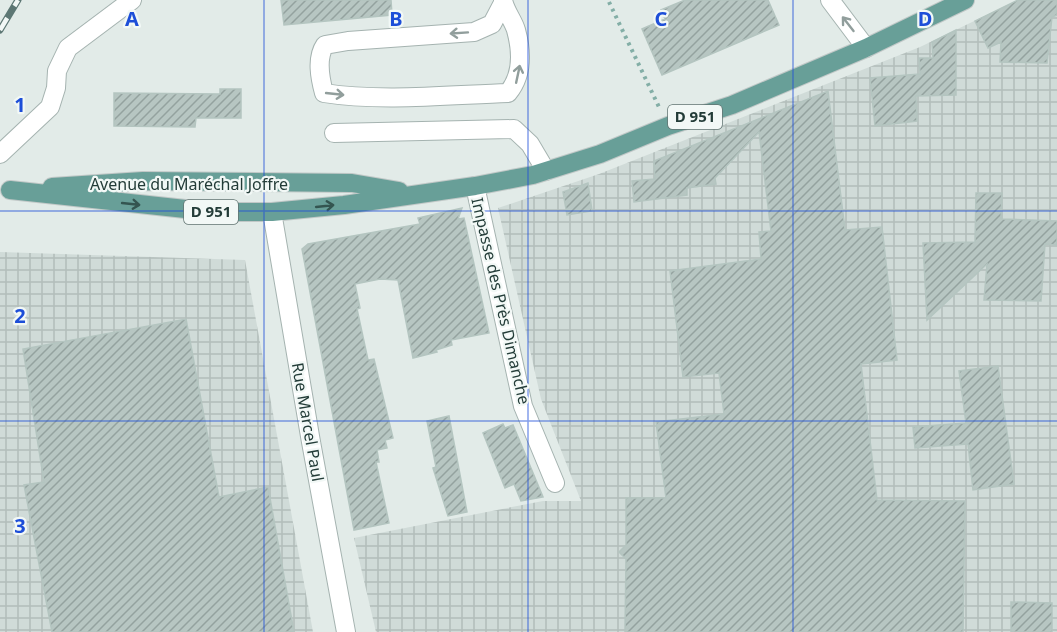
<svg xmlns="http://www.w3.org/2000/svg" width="1057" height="632" viewBox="0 0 1057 632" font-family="'Noto Sans',sans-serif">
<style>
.industrial{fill:url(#industrial-grid)}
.building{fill:url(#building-hatch);stroke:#b4c5c0;stroke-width:1.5}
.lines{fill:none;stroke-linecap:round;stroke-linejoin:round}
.minor-casing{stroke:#a5b3b0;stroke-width:20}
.major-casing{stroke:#c1c8c7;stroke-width:20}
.path{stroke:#83aea6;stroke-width:4;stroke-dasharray:3 4.5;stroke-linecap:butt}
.minor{stroke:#fff;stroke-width:18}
.major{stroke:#689f98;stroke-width:18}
.rail-casing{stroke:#5d7774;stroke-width:7}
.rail{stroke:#f2f8f6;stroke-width:4.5;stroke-dasharray:14;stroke-linecap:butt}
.oneway{stroke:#919e9c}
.oneway2{stroke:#345550}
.grid{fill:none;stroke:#1d4ed8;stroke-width:1.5;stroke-opacity:0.55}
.labels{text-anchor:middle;stroke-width:4.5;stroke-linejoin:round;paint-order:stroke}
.shield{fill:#f2f8f6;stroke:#617471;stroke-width:1.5}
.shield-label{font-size:15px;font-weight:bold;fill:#233c38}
.street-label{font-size:16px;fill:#233c38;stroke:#f2f8f6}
.grid-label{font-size:20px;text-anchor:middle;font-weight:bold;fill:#1d4ed8;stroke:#f2f8f6;stroke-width:4.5;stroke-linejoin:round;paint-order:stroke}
</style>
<defs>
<pattern id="industrial-grid" width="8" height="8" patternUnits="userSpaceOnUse" patternTransform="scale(1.5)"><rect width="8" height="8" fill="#d0dbd8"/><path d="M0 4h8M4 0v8" fill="none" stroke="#b2bdba"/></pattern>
<pattern id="building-hatch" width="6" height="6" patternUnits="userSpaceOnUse" patternTransform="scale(1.5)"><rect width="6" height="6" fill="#b7c6c2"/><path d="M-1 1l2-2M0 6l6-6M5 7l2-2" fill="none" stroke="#94a29f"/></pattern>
</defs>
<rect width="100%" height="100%" fill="#e2ebe8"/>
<path class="industrial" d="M 1018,0 L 1057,0 L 1057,632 L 376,632 L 354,538 L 543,501 L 581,501 L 541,399 L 498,208 L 599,174 L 920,47 Z
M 0,252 L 245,260 L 313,632 L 0,632 Z"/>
<path class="building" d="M 281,0 L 391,0 L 392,15 L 284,25 Z
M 685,0 L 768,0 L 779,25 L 662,75 L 642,29 L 665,19 L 661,10 Z
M 1018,0 L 1057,0 L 1057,15 L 1052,17 L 1047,63 L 1000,62 L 1001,42 L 988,48 L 975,21 Z
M 956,30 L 956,95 L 916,96 L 917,121 L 875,126 L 870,78 L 920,74 L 919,58 L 933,58 L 932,42 Z
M 220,89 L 241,89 L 241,118 L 196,118 L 195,127 L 114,126 L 114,93 L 220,94 Z
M 828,91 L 845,230 L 882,227 L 897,360 L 861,364 L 877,500 L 965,501 L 963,632 L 625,632 L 626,559 L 619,552 L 626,545 L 626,498 L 666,498 L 656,422 L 724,414 L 719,373 L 683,377 L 670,271 L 761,259 L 759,232 L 771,231 L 759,132 L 715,178 L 716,184 L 687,188 L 687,195 L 634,202 L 632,181 L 655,179 L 654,161 Z
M 588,183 L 592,211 L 567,215 L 563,192 Z
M 976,193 L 1002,193 L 1001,219 L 1057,221 L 1057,245 L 1045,244 L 1041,301 L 984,300 L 987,264 L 927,320 L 923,243 L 975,242 Z
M 462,208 L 458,219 L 464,218 L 489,333 L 451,340 L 452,345 L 436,350 L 437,352 L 413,358 L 398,280 L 380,279 L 355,284 L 360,308 L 357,309 L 368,360 L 374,359 L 393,438 L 385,440 L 387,448 L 377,450 L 379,462 L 376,462 L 389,523 L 354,530 L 302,249 L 308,244 L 420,224 L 418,218 Z
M 186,319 L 219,497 L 268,487 L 294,632 L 52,632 L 24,485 L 44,482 L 23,349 Z
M 998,366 L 1014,484 L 973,490 L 968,444 L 915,448 L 913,427 L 966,423 L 959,371 Z
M 449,416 L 467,512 L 448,516 L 433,468 L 436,467 L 427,421 Z
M 503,424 L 505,428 L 513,425 L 543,497 L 521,501 L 514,484 L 505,488 L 483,433 Z
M 1011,602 L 1052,603 L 1052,632 L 1011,632 Z"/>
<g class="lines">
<defs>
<path id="minor" d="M 503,0 C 505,11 513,20 516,30 C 522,52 523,75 508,93 C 450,95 380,102 324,93 C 320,78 316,58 325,45 L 348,41 L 474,32 L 492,24 L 503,3
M 830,0 L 866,48
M 334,133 L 514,129 L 530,144 L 546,171
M 0,154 L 50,107 L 56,88 L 57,71 L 68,48 L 132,0
M 475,186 L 523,406 L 555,483
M 272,212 L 311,442 L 346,632"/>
<path id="major" d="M 52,187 L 143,181 L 352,183 L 399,191
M 10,190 L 213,212 L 272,212 L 344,205 L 475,186 L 533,175 L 600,154 L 668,126 L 732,105 L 866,48 L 965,0"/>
</defs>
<use href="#minor" class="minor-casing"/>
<use href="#major" class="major-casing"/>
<path class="path" d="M 609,2 L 659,107"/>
<use href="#minor" class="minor"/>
<use href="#major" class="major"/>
<defs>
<path id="rail" d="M 0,30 L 18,0"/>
</defs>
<use href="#rail" class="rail-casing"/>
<use href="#rail" class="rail"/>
</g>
<defs><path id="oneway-shaft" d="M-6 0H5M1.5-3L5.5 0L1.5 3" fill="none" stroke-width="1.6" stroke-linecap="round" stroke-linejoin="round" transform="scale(1.5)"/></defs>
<g class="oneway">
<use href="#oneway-shaft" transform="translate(848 24) rotate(-128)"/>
<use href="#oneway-shaft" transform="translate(459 33) rotate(176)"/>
<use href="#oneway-shaft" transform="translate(518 74) rotate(-78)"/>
<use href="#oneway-shaft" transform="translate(335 94) rotate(6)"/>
</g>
<g class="oneway2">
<use href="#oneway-shaft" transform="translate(131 204) rotate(6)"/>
<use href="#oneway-shaft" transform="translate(325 206) rotate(-6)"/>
</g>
<path class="grid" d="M 264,0 L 264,632M 528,0 L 528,632M 793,0 L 793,632M 0,211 L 1057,211M 0,421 L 1057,421"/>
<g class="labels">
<g class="shield">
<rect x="668" y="105" width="54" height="24" rx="4.5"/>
<rect x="184" y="200" width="54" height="24" rx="4.5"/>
</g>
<g class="shield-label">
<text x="695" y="122">D 951</text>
<text x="211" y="217">D 951</text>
</g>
<g class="street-label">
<text x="189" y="190">Avenue du Maréchal Joffre</text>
<text transform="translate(501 301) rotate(77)" y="6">Impasse des Près Dimanche</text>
<text transform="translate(308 422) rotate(80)" y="6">Rue Marcel Paul</text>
</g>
</g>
<g class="grid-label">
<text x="132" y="26">A</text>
<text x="396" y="26">B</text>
<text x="661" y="26">C</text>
<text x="925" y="26">D</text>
<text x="20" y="112">1</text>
<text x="20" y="323">2</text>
<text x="20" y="533">3</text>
</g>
</svg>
